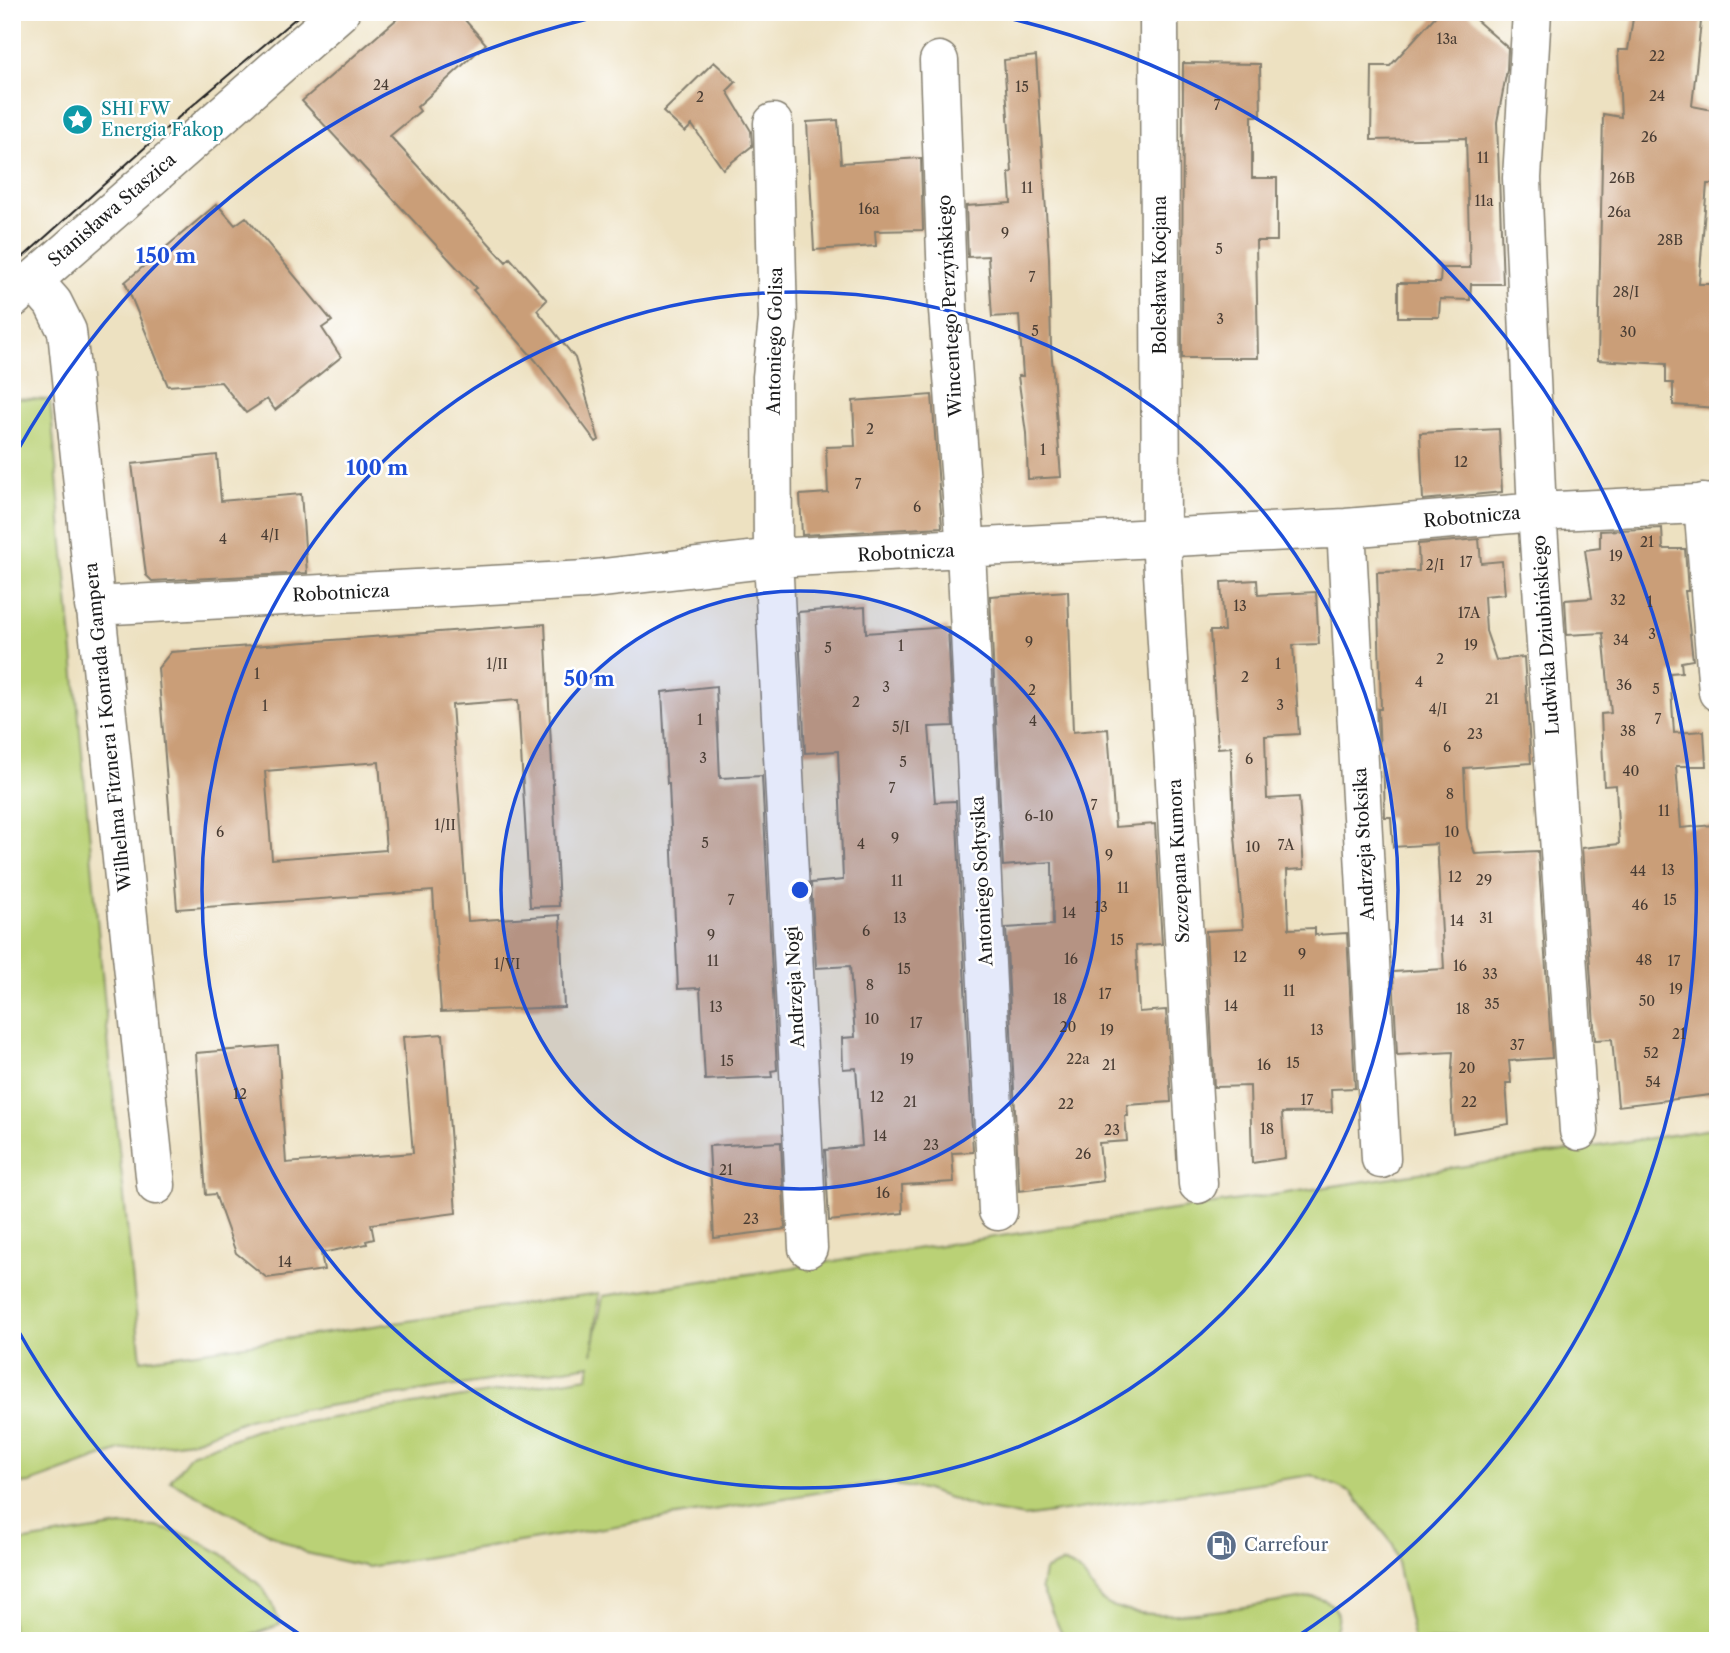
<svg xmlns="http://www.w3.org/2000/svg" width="1730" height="1653" viewBox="0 0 1730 1653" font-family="'Libre Caslon Text',serif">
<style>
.green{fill:#bad176;stroke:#6b7649;stroke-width:2}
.building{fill:#ca9e78;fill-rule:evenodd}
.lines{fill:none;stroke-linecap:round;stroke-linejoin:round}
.minor-casing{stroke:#847e6e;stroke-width:41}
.tertiary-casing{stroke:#847e6e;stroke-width:41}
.minor{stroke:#fff;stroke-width:38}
.tertiary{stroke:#fff;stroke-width:38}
.tram{stroke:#1c1c1c;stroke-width:2}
.ring{fill:none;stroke:#1d4ed8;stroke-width:3.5}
.labels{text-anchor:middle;stroke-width:5;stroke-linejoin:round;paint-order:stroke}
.number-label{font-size:14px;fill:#483c33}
.culture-label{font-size:18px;fill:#0d838f;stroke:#fff;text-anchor:start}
.street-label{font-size:18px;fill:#1c1c1c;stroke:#fff}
.service-label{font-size:18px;fill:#4e5e75;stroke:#fff;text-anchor:start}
.centre{fill:#1d4ed8;stroke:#fff;stroke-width:3.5}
.ring-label{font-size:21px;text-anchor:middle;font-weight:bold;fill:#1d4ed8;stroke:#fff;stroke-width:5;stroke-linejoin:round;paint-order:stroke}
</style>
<rect width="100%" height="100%" fill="#fff"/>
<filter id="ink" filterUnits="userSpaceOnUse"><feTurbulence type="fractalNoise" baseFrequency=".0143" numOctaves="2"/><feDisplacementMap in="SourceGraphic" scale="14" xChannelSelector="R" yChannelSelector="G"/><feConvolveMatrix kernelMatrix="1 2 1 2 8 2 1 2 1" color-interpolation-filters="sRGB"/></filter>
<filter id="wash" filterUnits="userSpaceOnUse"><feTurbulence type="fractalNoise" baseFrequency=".00686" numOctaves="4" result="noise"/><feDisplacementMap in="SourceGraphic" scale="28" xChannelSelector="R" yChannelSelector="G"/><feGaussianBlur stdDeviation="1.57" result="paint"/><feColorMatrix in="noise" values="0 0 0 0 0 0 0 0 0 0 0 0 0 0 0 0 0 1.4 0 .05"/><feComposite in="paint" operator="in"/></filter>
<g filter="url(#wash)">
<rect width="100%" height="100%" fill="#ede1c1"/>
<path class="green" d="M 12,398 L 50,400 L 111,1072 L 141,1360 L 599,1293 L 592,1354 L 603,1296 L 1718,1128 L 1718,1641 L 1414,1641 L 1393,1544 L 1352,1493 L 1312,1475 L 1024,1517 L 978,1508 L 923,1489 L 876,1483 L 368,1567 L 306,1553 L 170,1481 L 191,1454 L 256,1430 L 588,1377 L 590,1365 L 251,1418 L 192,1441 L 120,1450 L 30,1483 L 12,1485 Z
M 120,1526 L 157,1527 L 189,1536 L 221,1553 L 262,1587 L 273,1605 L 280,1625 L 234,1641 L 12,1641 L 12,1543 Z
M 1062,1563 C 1082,1565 1090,1589 1104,1602 C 1108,1605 1114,1607 1119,1608 C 1160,1625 1266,1603 1313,1597 C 1339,1602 1346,1619 1329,1641 L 1065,1641 L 1041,1588 L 1044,1571 Z"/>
<g id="blocks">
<path class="building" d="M 405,12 L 458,12 L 486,44 L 417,107 L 420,111 L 390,136 L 506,262 L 510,258 L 547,300 L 537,310 L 575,358 L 599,440 L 596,442 L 536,361 L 473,290 L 476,288 L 302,101 Z
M 1439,12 L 1467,12 L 1508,48 L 1507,70 L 1497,122 L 1503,284 L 1471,284 L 1470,300 L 1440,299 L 1439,317 L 1398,317 L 1398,283 L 1440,283 L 1441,268 L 1470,268 L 1466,138 L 1371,140 L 1372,66 L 1390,66 Z
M 1634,12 L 1702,12 L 1692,106 L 1718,111 L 1718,184 L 1707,184 L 1699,284 L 1718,284 L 1718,408 L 1673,405 L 1673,383 L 1666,383 L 1666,364 L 1598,360 L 1603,114 L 1621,117 L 1618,50 L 1628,50 Z
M 1036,56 L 1049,258 L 1051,346 L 1061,477 L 1028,479 L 1026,433 L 1018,376 L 1023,376 L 1019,315 L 992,317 L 988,256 L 968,257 L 966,206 L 1011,203 L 1009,173 L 1012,172 L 1004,60 Z
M 714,62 L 736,82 L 727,91 L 751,131 L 752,146 L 723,169 L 692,125 L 685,132 L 663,112 Z
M 1183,63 L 1260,64 L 1261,116 L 1252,116 L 1252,178 L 1277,178 L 1277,241 L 1256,241 L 1258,358 L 1182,358 Z
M 838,120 L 841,163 L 921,158 L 923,230 L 875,231 L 876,246 L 814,250 L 807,122 Z
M 217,204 L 235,225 L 246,217 L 332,321 L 322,328 L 341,357 L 275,410 L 267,399 L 246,413 L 221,382 L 168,386 L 125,282 Z
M 932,395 L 942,527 L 802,535 L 800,495 L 828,493 L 826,447 L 855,446 L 853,401 Z
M 1499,429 L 1502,492 L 1423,500 L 1420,433 Z
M 217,455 L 221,501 L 301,494 L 307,573 L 152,581 L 146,575 L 132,464 Z
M 1662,528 L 1663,549 L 1685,549 L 1688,591 L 1685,591 L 1693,660 L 1681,662 L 1682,672 L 1670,673 L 1674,733 L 1704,731 L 1706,766 L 1676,766 L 1681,828 L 1713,825 L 1718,926 L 1718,1094 L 1618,1106 L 1612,1039 L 1595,1040 L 1582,848 L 1619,844 L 1616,785 L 1604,786 L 1601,714 L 1611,713 L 1603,633 L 1567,635 L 1565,600 L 1592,598 L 1585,550 L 1600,548 L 1600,531 Z
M 1479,539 L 1481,563 L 1502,561 L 1505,594 L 1484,596 L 1486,631 L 1496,660 L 1524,657 L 1531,763 L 1464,768 L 1467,828 L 1475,854 L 1538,851 L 1552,1058 L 1509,1061 L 1511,1083 L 1506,1083 L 1509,1124 L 1453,1133 L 1451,1085 L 1453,1052 L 1397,1055 L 1393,972 L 1444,969 L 1437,844 L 1393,847 L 1391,817 L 1385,817 L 1383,753 L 1380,753 L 1378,709 L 1381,709 L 1377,572 L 1419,571 L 1418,544 Z
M 1257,580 L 1258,595 L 1316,592 L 1319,644 L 1293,645 L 1299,734 L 1265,736 L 1267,799 L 1299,797 L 1304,869 L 1287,870 L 1289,929 L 1315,928 L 1315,935 L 1347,933 L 1355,1088 L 1331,1089 L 1332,1112 L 1282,1113 L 1285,1158 L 1252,1163 L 1250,1086 L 1214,1087 L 1206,931 L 1243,929 L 1234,824 L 1231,747 L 1218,748 L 1210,631 L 1224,631 L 1221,582 Z
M 1068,591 L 1073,732 L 1108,729 L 1115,827 L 1155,824 L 1162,944 L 1136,946 L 1139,1012 L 1166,1010 L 1171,1102 L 1127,1105 L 1128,1116 L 1125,1116 L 1127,1141 L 1099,1143 L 1103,1181 L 1019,1191 L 1006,928 L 1053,925 L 1052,862 L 1003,866 L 990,596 Z
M 865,607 L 866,633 L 948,627 L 953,726 L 929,727 L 935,802 L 956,801 L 973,1152 L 952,1153 L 954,1182 L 902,1185 L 903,1213 L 829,1221 L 825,1150 L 862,1146 L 856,1068 L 843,1069 L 842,1038 L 855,1037 L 850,966 L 816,968 L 811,883 L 843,880 L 838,751 L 805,753 L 798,612 Z
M 545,624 L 559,906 L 530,907 L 518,700 L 452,705 L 468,921 L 560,915 L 564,1007 L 441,1012 L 433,891 L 177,909 L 158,668 L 171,652 ZM 379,762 L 386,850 L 272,859 L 265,771 Z
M 716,686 L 720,778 L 762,776 L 777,1070 L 771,1071 L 772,1077 L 705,1080 L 700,988 L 678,989 L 669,784 L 667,784 L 662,692 Z
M 443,1034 L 456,1213 L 371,1224 L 374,1239 L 366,1241 L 367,1244 L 321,1253 L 324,1270 L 267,1278 L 236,1253 L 215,1194 L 206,1195 L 196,1053 L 278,1046 L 286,1163 L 413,1153 L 403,1037 Z
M 781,1142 L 785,1229 L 714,1238 L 709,1146 Z"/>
</g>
</g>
<g filter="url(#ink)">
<use href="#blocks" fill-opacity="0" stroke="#847e6e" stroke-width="2"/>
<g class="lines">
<defs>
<path id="minor" d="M 1159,12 L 1161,538 L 1198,1184
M 1532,12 L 1522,178 L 1537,512 L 1579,1131
M 939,61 L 948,310 L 966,550 L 998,1211
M 773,123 L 778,319 L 772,377 L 773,558 L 808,1248
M 33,280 L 53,303 L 67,331 L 156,1185
M 1703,503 L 1718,692
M 1346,528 L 1381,1159
M 94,606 L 586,580 L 773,558 L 1346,528 L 1537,512 L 1718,503"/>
<path id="tertiary" d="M 12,299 L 340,12"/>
</defs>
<use href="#minor" class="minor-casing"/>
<use href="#tertiary" class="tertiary-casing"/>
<use href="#minor" class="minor"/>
<use href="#tertiary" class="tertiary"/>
<path class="tram" d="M 12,267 L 179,117 L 303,12"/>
</g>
</g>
<circle cx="800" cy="890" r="299" fill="#1d4ed8" fill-opacity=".12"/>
<g class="ring">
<circle cx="800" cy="890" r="299"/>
<circle cx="800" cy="890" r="598"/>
<path d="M305 1638A897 897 0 0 1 15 1325M15 455A897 897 0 0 1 614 13M986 13A897 897 0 0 1 1295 1638"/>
</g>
<defs>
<symbol id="sight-disc" viewBox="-11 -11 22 22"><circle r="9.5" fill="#0f9aa8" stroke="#fff"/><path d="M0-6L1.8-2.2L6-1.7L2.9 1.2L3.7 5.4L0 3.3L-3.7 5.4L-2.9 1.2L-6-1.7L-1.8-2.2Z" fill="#fff"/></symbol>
<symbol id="fuel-disc" viewBox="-11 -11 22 22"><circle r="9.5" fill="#5c6f8a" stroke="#fff"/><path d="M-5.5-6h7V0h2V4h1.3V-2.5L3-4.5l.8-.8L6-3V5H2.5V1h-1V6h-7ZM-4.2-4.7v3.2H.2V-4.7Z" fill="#fff"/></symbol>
</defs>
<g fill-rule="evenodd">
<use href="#sight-disc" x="60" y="102" width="35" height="35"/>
<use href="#fuel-disc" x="1204" y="1528" width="35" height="35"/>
</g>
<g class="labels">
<g class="number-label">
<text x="1447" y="44">13a</text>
<text x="1657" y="61">22</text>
<text x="381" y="90">24</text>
<text x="1022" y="92">15</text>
<text x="1657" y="101">24</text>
<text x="700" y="102">2</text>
<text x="1217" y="110">7</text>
<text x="1649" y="142">26</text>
<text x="1483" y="163">11</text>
<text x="1622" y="183">26B</text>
<text x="1027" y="193">11</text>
<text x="1484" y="206">11a</text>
<text x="869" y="214">16a</text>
<text x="1619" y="217">26a</text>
<text x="1005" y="238">9</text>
<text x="1670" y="245">28B</text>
<text x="1219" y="254">5</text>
<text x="1032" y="282">7</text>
<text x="1626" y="297">28/I</text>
<text x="1220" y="324">3</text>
<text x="1035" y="336">5</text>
<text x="1628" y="337">30</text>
<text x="870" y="434">2</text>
<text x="1043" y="455">1</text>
<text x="1461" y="467">12</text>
<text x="858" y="489">7</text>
<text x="917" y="512">6</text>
<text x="270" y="540">4/I</text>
<text x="223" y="544">4</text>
<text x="1647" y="547">21</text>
<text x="1616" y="561">19</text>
<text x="1466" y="567">17</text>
<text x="1435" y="570">2/I</text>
<text x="1618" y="605">32</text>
<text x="1650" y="607">1</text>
<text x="1240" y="611">13</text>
<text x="1469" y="618">17A</text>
<text x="1652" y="639">3</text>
<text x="1621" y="645">34</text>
<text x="1029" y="647">9</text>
<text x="1471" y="650">19</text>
<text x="901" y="651">1</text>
<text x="828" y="653">5</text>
<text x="1440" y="664">2</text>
<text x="497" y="669">1/II</text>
<text x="1278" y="669">1</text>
<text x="257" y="679">1</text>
<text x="1245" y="682">2</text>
<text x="1419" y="687">4</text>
<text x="1624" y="690">36</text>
<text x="886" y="692">3</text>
<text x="1656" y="694">5</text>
<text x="1032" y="695">2</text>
<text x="1492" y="704">21</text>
<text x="856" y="707">2</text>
<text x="1280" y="710">3</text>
<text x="265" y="711">1</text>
<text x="1438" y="714">4/I</text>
<text x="1658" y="724">7</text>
<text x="700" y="725">1</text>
<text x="1033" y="726">4</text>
<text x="901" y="732">5/I</text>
<text x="1628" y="736">38</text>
<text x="1475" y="739">23</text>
<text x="1447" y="752">6</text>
<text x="703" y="763">3</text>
<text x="1249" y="764">6</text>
<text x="903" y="767">5</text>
<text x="1631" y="776">40</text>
<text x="892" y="793">7</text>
<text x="1450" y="799">8</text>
<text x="1094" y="810">7</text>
<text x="1664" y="816">11</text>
<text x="1039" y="821">6-10</text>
<text x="445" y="830">1/II</text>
<text x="220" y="837">6</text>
<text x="1452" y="837">10</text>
<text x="895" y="843">9</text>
<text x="705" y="848">5</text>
<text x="861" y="849">4</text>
<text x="1286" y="850">7A</text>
<text x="1253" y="852">10</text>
<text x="1109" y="860">9</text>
<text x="1668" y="875">13</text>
<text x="1638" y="876">44</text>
<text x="1455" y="882">12</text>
<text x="1484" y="885">29</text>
<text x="897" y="886">11</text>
<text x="1123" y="893">11</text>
<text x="731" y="905">7</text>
<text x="1670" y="905">15</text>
<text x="1640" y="910">46</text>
<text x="1101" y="912">13</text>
<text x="1069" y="918">14</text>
<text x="900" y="923">13</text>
<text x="1486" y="923">31</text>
<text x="1457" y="926">14</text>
<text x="866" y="936">6</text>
<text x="711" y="940">9</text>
<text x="1117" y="945">15</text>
<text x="1302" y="959">9</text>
<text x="1240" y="962">12</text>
<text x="1071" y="964">16</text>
<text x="1644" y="965">48</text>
<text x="713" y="966">11</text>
<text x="1674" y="966">17</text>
<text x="507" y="969">1/VI</text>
<text x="1460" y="971">16</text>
<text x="904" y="974">15</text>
<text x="1490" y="979">33</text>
<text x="870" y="990">8</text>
<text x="1676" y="994">19</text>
<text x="1289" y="996">11</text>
<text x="1105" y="999">17</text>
<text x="1060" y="1004">18</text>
<text x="1647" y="1006">50</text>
<text x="1492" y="1009">35</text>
<text x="1231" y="1011">14</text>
<text x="716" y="1012">13</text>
<text x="1463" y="1014">18</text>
<text x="872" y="1024">10</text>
<text x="916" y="1028">17</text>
<text x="1068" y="1032">20</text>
<text x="1107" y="1035">19</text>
<text x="1317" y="1035">13</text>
<text x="1679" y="1039">21</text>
<text x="1517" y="1050">37</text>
<text x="1651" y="1058">52</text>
<text x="907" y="1064">19</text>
<text x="1078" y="1064">22a</text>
<text x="727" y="1066">15</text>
<text x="1293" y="1068">15</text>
<text x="1109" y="1070">21</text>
<text x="1264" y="1070">16</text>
<text x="1467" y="1073">20</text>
<text x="1653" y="1087">54</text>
<text x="240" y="1099">12</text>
<text x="877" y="1102">12</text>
<text x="1307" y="1105">17</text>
<text x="910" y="1107">21</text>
<text x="1469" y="1107">22</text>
<text x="1066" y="1109">22</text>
<text x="1267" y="1134">18</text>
<text x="1112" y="1135">23</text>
<text x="880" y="1141">14</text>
<text x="931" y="1150">23</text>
<text x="1083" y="1159">26</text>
<text x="726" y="1175">21</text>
<text x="883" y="1198">16</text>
<text x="751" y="1224">23</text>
<text x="285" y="1267">14</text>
</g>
<g class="culture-label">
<text x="101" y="115">SHI FW<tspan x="101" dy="21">Energia Fakop</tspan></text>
</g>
<g class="street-label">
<text transform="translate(112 210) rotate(-41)" y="6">Stanisława Staszica</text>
<text transform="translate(1160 275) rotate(-90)" y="6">Bolesława Kocjana</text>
<text transform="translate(950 306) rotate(-93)" y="6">Wincentego Perzyńskiego</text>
<text transform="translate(775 341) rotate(-89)" y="6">Antoniego Golisa</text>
<text transform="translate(1472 517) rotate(-5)" y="6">Robotnicza</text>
<text transform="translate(906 553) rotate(-3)" y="6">Robotnicza</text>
<text transform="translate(341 593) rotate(-3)" y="6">Robotnicza</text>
<text transform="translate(1546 635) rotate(-94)" y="6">Ludwika Dziubińskiego</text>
<text transform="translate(108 727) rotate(-96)" y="6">Wilhelma Fitznera i Konrada Gampera</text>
<text transform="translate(1364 844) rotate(-93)" y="6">Andrzeja Stoksika</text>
<text transform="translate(1179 861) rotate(-93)" y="6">Szczepana Kumora</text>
<text transform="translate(982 881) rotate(-93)" y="6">Antoniego Sołtysika</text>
<text transform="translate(795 987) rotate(-93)" y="6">Andrzeja Nogi</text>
</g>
<g class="service-label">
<text x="1244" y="1551">Carrefour</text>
</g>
</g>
<circle cx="800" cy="890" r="10" class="centre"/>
<g class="ring-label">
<text x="166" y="263">150 m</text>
<text x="377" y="475">100 m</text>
<text x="589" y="686">50 m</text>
</g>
<rect width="1730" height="1653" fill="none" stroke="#fff" stroke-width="42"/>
</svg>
